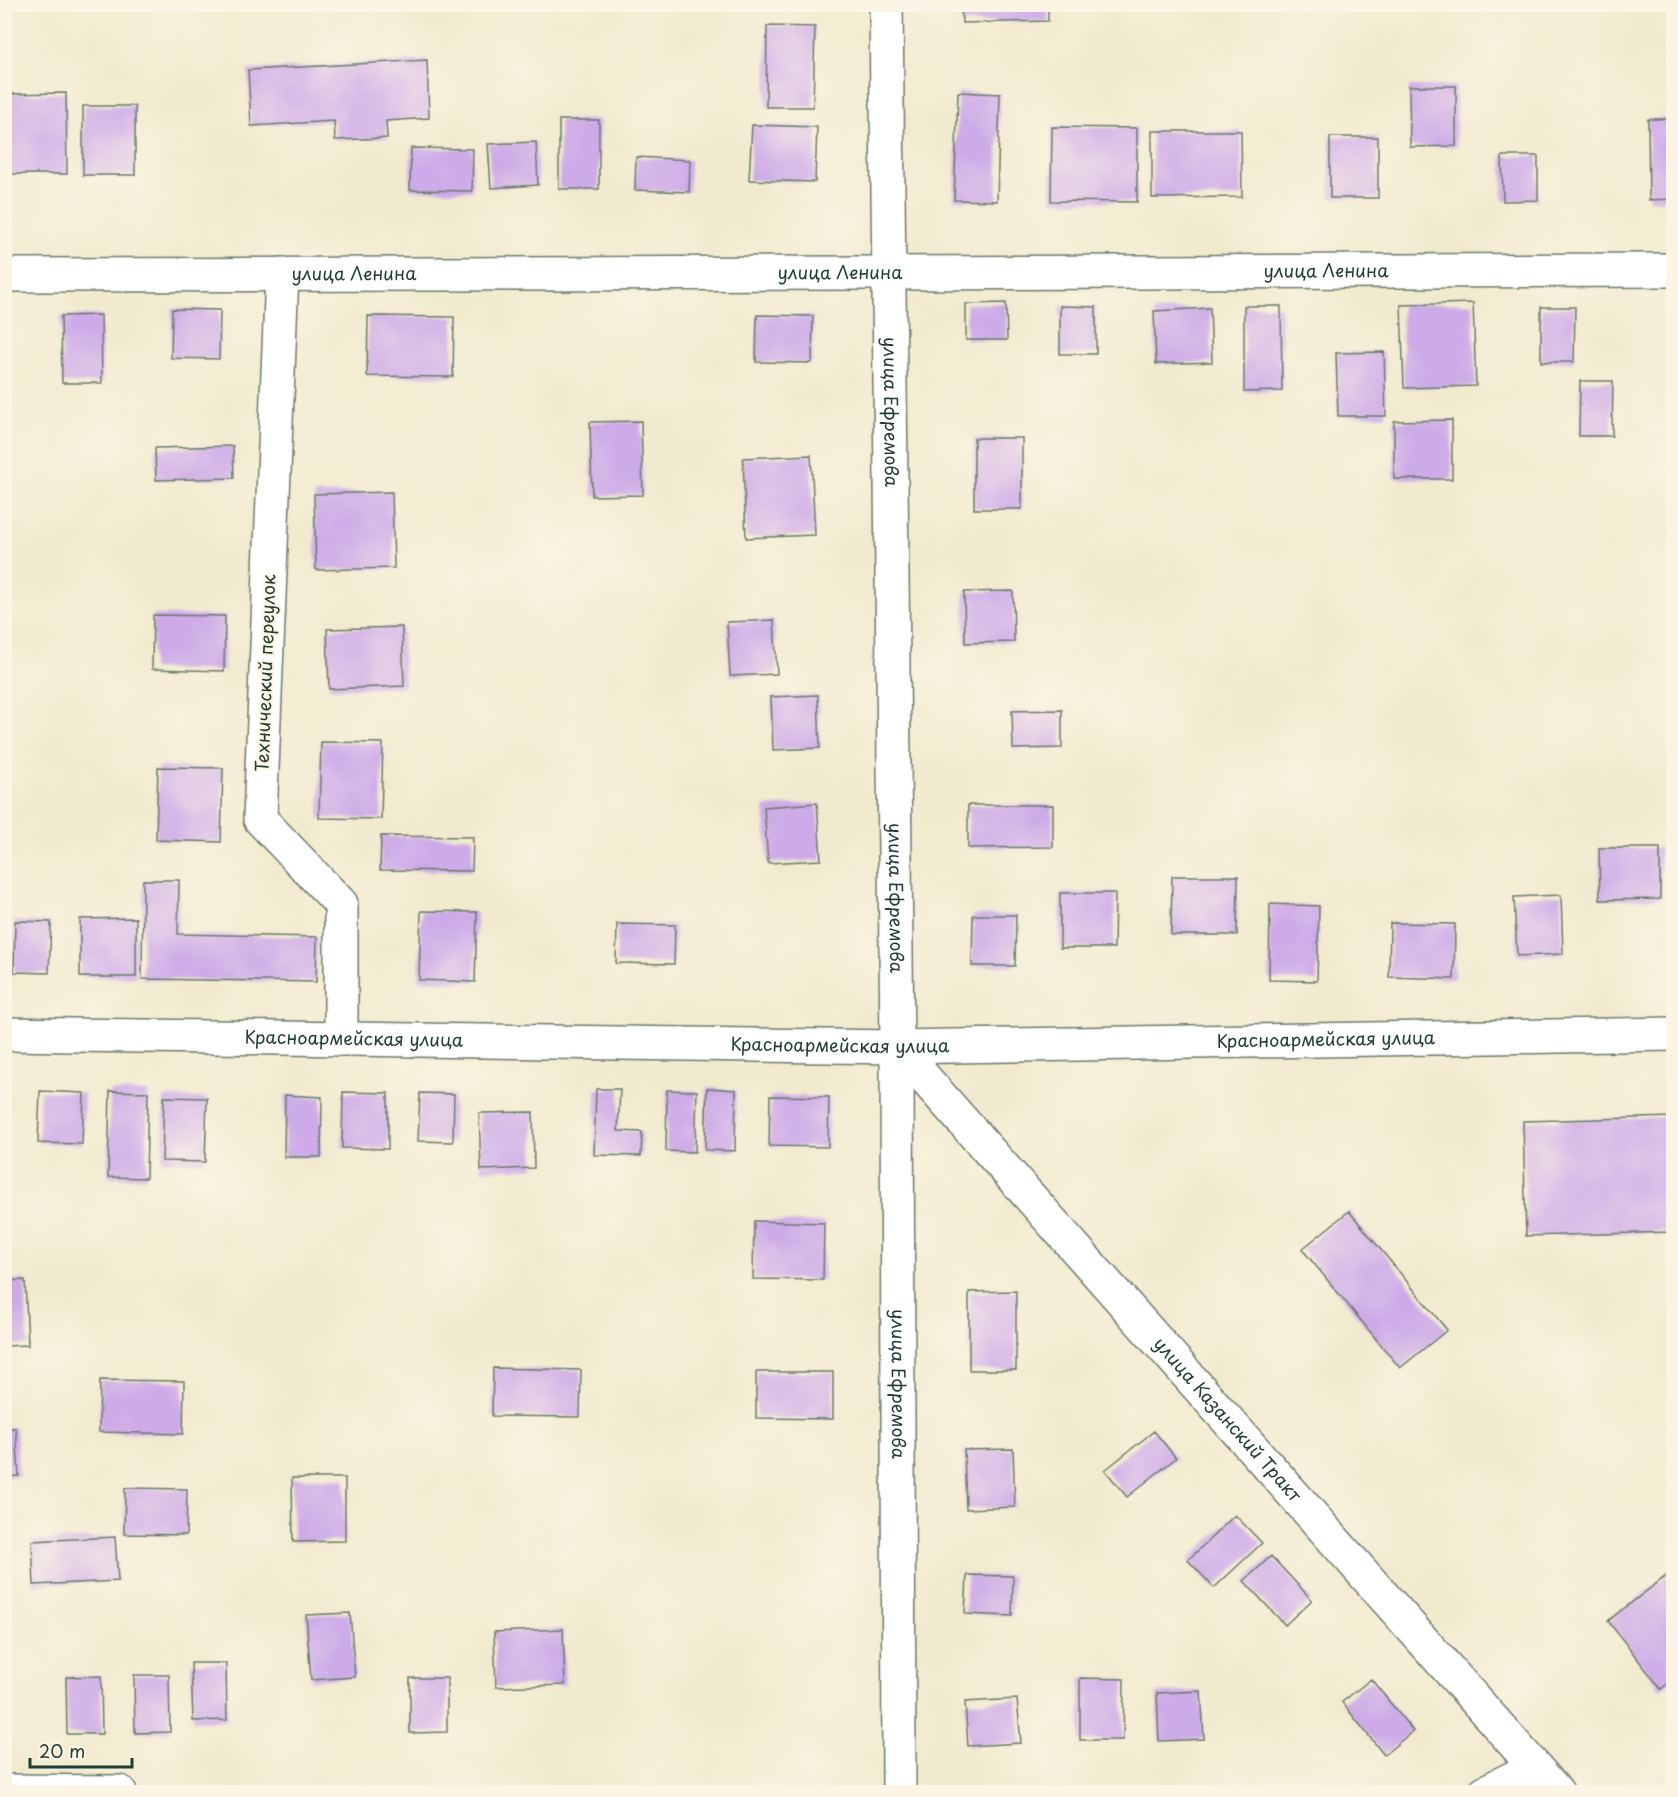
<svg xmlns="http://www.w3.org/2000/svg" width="1678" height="1797" viewBox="0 0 1678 1797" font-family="'Playpen Sans',sans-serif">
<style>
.building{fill:#cdaae8}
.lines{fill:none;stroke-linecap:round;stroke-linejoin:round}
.minor-casing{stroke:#697a6a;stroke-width:36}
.minor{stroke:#fff;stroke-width:33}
.labels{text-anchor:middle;stroke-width:4.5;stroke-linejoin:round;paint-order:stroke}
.street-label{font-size:18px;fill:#1f3d34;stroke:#fcf5e5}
</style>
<rect width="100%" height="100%" fill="#fcf5e5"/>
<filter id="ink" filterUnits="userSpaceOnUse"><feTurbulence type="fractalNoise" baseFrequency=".0167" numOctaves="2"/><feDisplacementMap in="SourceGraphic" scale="12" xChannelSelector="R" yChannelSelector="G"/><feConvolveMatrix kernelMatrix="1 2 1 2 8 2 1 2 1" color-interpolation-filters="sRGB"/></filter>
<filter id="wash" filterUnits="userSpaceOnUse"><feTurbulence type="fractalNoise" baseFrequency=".008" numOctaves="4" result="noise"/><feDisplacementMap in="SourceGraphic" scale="24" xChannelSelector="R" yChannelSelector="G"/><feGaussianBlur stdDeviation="1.35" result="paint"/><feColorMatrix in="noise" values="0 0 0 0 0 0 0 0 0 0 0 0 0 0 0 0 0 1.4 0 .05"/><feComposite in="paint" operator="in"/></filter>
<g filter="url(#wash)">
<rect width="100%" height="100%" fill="#f2eacf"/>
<g id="blocks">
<path class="building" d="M 961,4 L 1048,4 L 1048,21 L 962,23 Z
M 767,26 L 815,27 L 813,107 L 766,107 Z
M 427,60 L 429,118 L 386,121 L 387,138 L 335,140 L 334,121 L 251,126 L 248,70 Z
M 1409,86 L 1456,86 L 1456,146 L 1410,147 Z
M 958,92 L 1000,94 L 997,201 L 954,200 Z
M 66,93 L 67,174 L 4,174 L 4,94 Z
M 83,106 L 135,106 L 135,175 L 83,175 Z
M 1648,119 L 1674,119 L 1674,199 L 1649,200 Z
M 559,120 L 599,120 L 599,189 L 559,189 Z
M 752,125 L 817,127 L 815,182 L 749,180 Z
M 1052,127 L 1137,128 L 1137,202 L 1051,201 Z
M 1152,131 L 1241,131 L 1242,197 L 1152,198 Z
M 1330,137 L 1378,137 L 1378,198 L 1330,198 Z
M 536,142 L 538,185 L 491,188 L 488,144 Z
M 411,148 L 473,149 L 472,191 L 410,190 Z
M 1502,156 L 1538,156 L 1538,200 L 1503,201 Z
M 636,157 L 690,160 L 689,192 L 635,190 Z
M 1006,303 L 1007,340 L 966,340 L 966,304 Z
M 1473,303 L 1476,386 L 1404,388 L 1401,305 Z
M 1060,306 L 1096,307 L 1096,354 L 1060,354 Z
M 1244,306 L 1281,306 L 1282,391 L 1244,392 Z
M 1541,307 L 1575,307 L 1574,362 L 1541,362 Z
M 1210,308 L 1212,362 L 1156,364 L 1154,311 Z
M 172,309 L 220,310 L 219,359 L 171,358 Z
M 101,315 L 102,383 L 62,383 L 61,316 Z
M 757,315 L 813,316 L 812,363 L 756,362 Z
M 368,316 L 454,317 L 453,377 L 367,376 Z
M 1384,352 L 1386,416 L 1338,416 L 1336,353 Z
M 1580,381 L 1613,381 L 1612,436 L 1579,436 Z
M 1452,420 L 1452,479 L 1394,479 L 1394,421 Z
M 641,421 L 643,495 L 592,496 L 590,422 Z
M 974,438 L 1022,438 L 1022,509 L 974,509 Z
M 233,446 L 234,478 L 156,480 L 155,448 Z
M 811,455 L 815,535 L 746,538 L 743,458 Z
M 392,492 L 394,568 L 316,570 L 314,494 Z
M 1013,591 L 1014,642 L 965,643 L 964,592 Z
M 153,615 L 225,616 L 224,671 L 152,669 Z
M 774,620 L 777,674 L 730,676 L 727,622 Z
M 402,627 L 404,686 L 329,689 L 327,629 Z
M 818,695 L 820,748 L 773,750 L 771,697 Z
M 1062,710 L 1062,748 L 1013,749 L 1012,711 Z
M 321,742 L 383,743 L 381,819 L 319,818 Z
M 158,767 L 223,768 L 221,842 L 156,840 Z
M 817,803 L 821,860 L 768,863 L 764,807 Z
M 968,805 L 1053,805 L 1053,847 L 968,848 Z
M 381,836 L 473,837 L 472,871 L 380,870 Z
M 1599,848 L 1660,848 L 1660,899 L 1600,900 Z
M 1172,876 L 1238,876 L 1237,935 L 1171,935 Z
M 143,880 L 179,880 L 178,934 L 317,937 L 316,982 L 142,979 Z
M 1060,893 L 1115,893 L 1114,948 L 1060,948 Z
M 1561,895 L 1563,954 L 1517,956 L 1514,897 Z
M 1270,904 L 1319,906 L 1317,981 L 1269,980 Z
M 421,911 L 477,912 L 475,982 L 419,980 Z
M 973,915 L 1016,915 L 1015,966 L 972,966 Z
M 136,918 L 136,977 L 80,977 L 80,919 Z
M 15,921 L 51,922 L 49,973 L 14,972 Z
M 1390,923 L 1455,924 L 1454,979 L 1389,977 Z
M 617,924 L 675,925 L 674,964 L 616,963 Z
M 707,1088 L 736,1090 L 735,1151 L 705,1150 Z
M 596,1089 L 620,1089 L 618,1131 L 642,1132 L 641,1156 L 594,1155 Z
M 667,1090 L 697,1091 L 695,1152 L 666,1151 Z
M 40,1091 L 84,1093 L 82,1144 L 38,1143 Z
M 110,1091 L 148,1092 L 146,1178 L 108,1177 Z
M 343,1092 L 388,1093 L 388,1149 L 342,1148 Z
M 420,1093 L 454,1094 L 453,1142 L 418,1141 Z
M 285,1095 L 322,1097 L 321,1157 L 284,1157 Z
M 770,1096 L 829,1097 L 828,1147 L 769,1146 Z
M 164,1097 L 207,1098 L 205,1162 L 162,1161 Z
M 533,1112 L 534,1168 L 481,1170 L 479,1113 Z
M 1674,1117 L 1674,1232 L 1526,1236 L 1523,1121 Z
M 1349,1211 L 1447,1330 L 1400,1368 L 1302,1249 Z
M 754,1221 L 824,1223 L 823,1280 L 753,1279 Z
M 25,1280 L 28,1345 L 4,1346 L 4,1281 Z
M 1016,1291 L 1016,1370 L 969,1370 L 969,1292 Z
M 493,1368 L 581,1370 L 580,1417 L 492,1416 Z
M 756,1372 L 833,1372 L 833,1419 L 756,1418 Z
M 100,1380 L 184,1381 L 183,1434 L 99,1432 Z
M 4,1428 L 16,1428 L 19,1476 L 4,1477 Z
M 1154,1431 L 1176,1458 L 1127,1497 L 1105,1470 Z
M 1013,1449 L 1015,1507 L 966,1509 L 964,1450 Z
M 292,1478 L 345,1478 L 345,1541 L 293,1542 Z
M 125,1488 L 187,1489 L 186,1535 L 124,1534 Z
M 1235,1515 L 1262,1543 L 1214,1588 L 1188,1560 Z
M 115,1537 L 118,1581 L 34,1585 L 32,1541 Z
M 1271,1556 L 1312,1600 L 1285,1625 L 1244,1581 Z
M 967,1575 L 1013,1576 L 1012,1616 L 965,1614 Z
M 1666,1576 L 1674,1585 L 1674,1679 L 1661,1689 L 1608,1621 Z
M 350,1613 L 355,1677 L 311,1680 L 306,1615 Z
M 563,1629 L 565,1685 L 496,1687 L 494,1632 Z
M 191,1663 L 226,1663 L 227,1720 L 193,1721 Z
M 134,1675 L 169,1675 L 170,1732 L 135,1733 Z
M 101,1676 L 102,1734 L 67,1734 L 66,1677 Z
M 410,1678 L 447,1678 L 447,1732 L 410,1733 Z
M 1080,1678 L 1124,1679 L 1123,1740 L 1080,1740 Z
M 1371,1679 L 1413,1731 L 1384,1755 L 1342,1702 Z
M 4,1688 L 8,1688 L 9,1727 L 4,1727 Z
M 1201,1691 L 1204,1739 L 1159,1741 L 1157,1693 Z
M 1017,1699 L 1021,1743 L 968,1746 L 965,1702 Z"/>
</g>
</g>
<g filter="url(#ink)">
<use href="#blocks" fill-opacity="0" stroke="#697a6a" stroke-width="1.5"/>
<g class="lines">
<defs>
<g id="minor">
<path id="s1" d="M 886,4 L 897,1047 L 899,1792"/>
<path d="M 282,274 L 260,819 L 341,904 L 341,1039"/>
<path id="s2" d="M 4,275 L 889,273 L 1674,270"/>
<path id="s3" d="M 4,1034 L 897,1047 L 1674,1034"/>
<path id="s4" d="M 897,1047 L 1557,1792"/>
<path d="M 4,1791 L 120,1792"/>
<path d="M 1485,1792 L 1535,1767"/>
</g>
</defs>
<use href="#minor" class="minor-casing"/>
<use href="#minor" class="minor"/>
</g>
</g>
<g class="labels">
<g class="street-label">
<text dy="6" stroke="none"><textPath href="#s2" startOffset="1322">улица Ленина</textPath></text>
<text dy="6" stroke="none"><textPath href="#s2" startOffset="836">улица Ленина</textPath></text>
<text dy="6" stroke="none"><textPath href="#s2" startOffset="350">улица Ленина</textPath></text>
<text dy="6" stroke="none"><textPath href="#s1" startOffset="408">улица Ефремова</textPath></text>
<text transform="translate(266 673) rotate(-88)" y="6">Технический переулок</text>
<text dy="6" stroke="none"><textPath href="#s1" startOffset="894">улица Ефремова</textPath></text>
<text dy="6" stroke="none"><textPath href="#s3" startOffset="350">Красноармейская улица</textPath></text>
<text dy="6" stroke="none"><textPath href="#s3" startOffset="1322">Красноармейская улица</textPath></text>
<text dy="6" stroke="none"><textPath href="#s3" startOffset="836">Красноармейская улица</textPath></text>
<text dy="6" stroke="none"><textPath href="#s1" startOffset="1380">улица Ефремова</textPath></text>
<text dy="6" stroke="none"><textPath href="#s4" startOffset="498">улица Казанский Тракт</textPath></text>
</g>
</g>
<rect width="1678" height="1797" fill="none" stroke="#fcf5e5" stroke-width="24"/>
<path d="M30 1758v9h102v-9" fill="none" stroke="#1f3d34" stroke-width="3"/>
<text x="39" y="1758" font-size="18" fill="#1f3d34" stroke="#fcf5e5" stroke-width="4.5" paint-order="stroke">20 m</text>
</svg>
